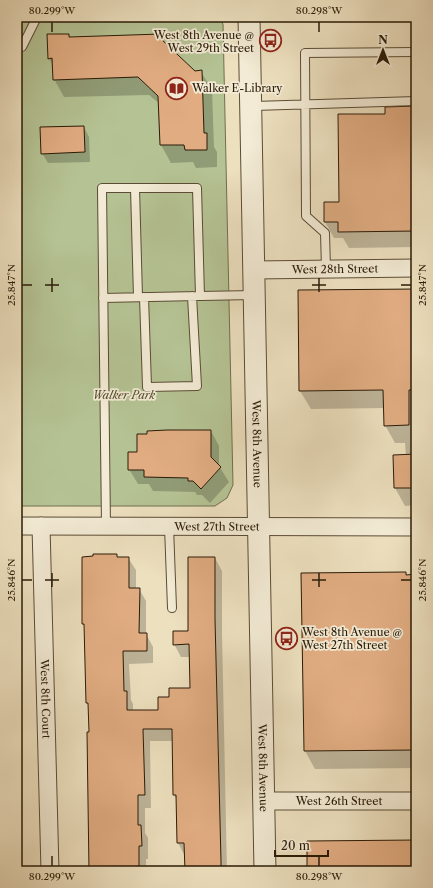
<svg xmlns="http://www.w3.org/2000/svg" width="433" height="888" viewBox="0 0 433 888" font-family="'Libre Caslon Text',serif">
<style>
.green{fill:#b5c394;stroke:#706f4e}
.shadow{fill:#0003}
.building{fill:#e1ac82;stroke:#2a1b07}
.lines{fill:none;stroke-linecap:round;stroke-linejoin:round}
.service-casing{stroke:#5b4c35;stroke-width:10}
.minor-casing{stroke:#5b4c35;stroke-width:19}
.tertiary-casing{stroke:#5b4c35;stroke-width:23}
.service{stroke:#f3ebd5;stroke-width:8}
.minor{stroke:#f3ebd5;stroke-width:17}
.tertiary{stroke:#f3ebd5;stroke-width:21}
.ticks{fill:none;stroke:#2a1b07;stroke-width:1.5}
.labels{text-anchor:middle;stroke-width:3.5;stroke-linejoin:round;paint-order:stroke}
.poi-label{font-size:11px;fill:#2a1b07;stroke:#f3ebd5;text-anchor:start}
.street-label{font-size:11px;fill:#2a1b07;stroke:#f3ebd5}
.park-label{font-size:11px;font-style:italic;fill:#544d31;stroke:#f3ebd5}
.neatline{fill:none;stroke:#2a1b07;stroke-width:1.5}
.ticks-label{font-size:10px;text-anchor:middle;fill:#2a1b07}
</style>
<rect width="100%" height="100%" fill="#ede0bf"/>
<filter id="stains"><feTurbulence type="fractalNoise" baseFrequency=".005" numOctaves="4"/><feColorMatrix values="0 0 0 0 .2 0 0 0 0 .09 0 0 0 0 .02 0 0 0 .5 -.17"/></filter>
<radialGradient id="worn" r=".72"><stop offset=".6" stop-color="#630" stop-opacity="0"/><stop offset="1" stop-color="#630" stop-opacity=".3"/></radialGradient>
<path class="green" d="M 17,17 L 218,17 L 223,24 L 233,485 L 227,498 L 215,506 L 17,506 Z"/>
<path class="shadow" d="M 69,35 L 70,38 L 160,35 L 166,44 L 195,72 L 201,72 L 212,89 L 214,147 L 217,152 L 217,167 L 196,168 L 193,162 L 171,163 L 161,145 L 160,104 L 149,95 L 64,97 L 54,79 L 54,67 L 49,58 Z
M 416,107 L 416,247 L 349,248 L 343,238 L 334,238 L 325,222 L 340,203 L 386,115 Z
M 84,127 L 89,137 L 90,162 L 48,163 L 42,153 Z
M 416,290 L 416,505 L 405,506 L 395,488 L 406,456 L 405,443 L 395,443 L 385,425 L 385,408 L 311,409 L 300,391 L 299,291 Z
M 211,431 L 219,446 L 219,466 L 229,482 L 210,503 L 202,495 L 197,495 L 195,492 L 153,491 L 149,484 L 138,484 L 129,469 L 138,453 Z
M 116,555 L 117,558 L 128,558 L 136,570 L 136,589 L 139,589 L 146,601 L 146,634 L 153,647 L 153,663 L 129,664 L 131,700 L 133,704 L 133,711 L 160,711 L 170,698 L 191,689 L 190,657 L 181,657 L 174,644 L 189,632 L 215,558 L 222,571 L 222,633 L 227,871 L 186,871 L 185,856 L 178,843 L 177,800 L 174,795 L 174,741 L 150,741 L 151,808 L 145,808 L 145,833 L 148,838 L 148,859 L 146,859 L 146,871 L 90,871 L 90,733 L 89,707 L 87,703 L 85,627 L 83,624 L 83,557 Z
M 405,573 L 407,576 L 416,575 L 416,768 L 315,769 L 305,751 L 302,574 Z
M 17,841 L 19,845 L 20,857 L 17,857 Z"/>
<path class="building" d="M 47,34 L 69,34 L 69,37 L 161,34 L 161,39 L 195,71 L 202,70 L 204,133 L 207,133 L 207,150 L 185,150 L 184,145 L 160,145 L 158,96 L 138,77 L 53,80 L 52,58 L 48,59 Z
M 416,106 L 416,231 L 338,232 L 338,222 L 324,222 L 324,202 L 339,202 L 338,114 L 385,114 L 385,107 Z
M 84,126 L 85,152 L 41,154 L 40,127 Z
M 416,289 L 416,390 L 409,390 L 409,425 L 384,426 L 383,390 L 299,391 L 298,290 Z
M 167,430 L 211,430 L 211,457 L 221,467 L 201,489 L 193,481 L 188,481 L 188,478 L 144,477 L 144,470 L 128,470 L 128,452 L 137,452 L 137,434 L 147,434 L 147,431 Z
M 416,454 L 416,488 L 394,488 L 393,455 Z
M 93,554 L 117,554 L 117,557 L 129,557 L 129,588 L 140,588 L 139,633 L 147,633 L 147,651 L 123,651 L 124,691 L 127,691 L 127,710 L 158,710 L 158,697 L 169,697 L 169,688 L 190,688 L 189,644 L 173,645 L 173,631 L 188,631 L 188,557 L 215,557 L 215,619 L 221,861 L 221,868 L 218,868 L 218,871 L 185,871 L 184,843 L 177,843 L 176,795 L 173,795 L 172,729 L 143,729 L 145,795 L 138,795 L 138,825 L 141,825 L 142,846 L 139,846 L 139,871 L 89,871 L 87,732 L 89,732 L 88,703 L 86,703 L 84,624 L 82,624 L 82,557 L 93,556 Z
M 406,572 L 406,575 L 416,574 L 416,750 L 304,751 L 301,573 Z
M 416,840 L 416,871 L 307,871 L 307,841 Z"/>
<g class="lines">
<defs>
<path id="service" d="M 17,47 L 22,47 L 37,17
M 251,106 L 416,101
M 135,188 L 138,297
M 326,269 L 325,233 L 306,216 L 305,53 L 416,52
M 144,297 L 147,387 L 197,386 L 192,296
M 103,298 L 198,296
M 106,526 L 102,188 L 197,188 L 200,296 L 254,295
M 169,526 L 172,608"/>
<g id="minor">
<path id="s1" d="M 254,270 L 416,268"/>
<path id="s2" d="M 17,526 L 416,527"/>
<path id="s3" d="M 41,526 L 50,871"/>
<path id="s4" d="M 263,801 L 416,801"/>
</g>
<g id="tertiary">
<path id="s5" d="M 249,17 L 265,871"/>
</g>
</defs>
<use href="#service" class="service-casing"/>
<use href="#minor" class="minor-casing"/>
<use href="#tertiary" class="tertiary-casing"/>
<use href="#service" class="service"/>
<use href="#minor" class="minor"/>
<use href="#tertiary" class="tertiary"/>
</g>
<path class="ticks" d="M 52,22 L 52,32M 319,22 L 319,32M 52,278 L 52,292M 319,278 L 319,292M 22,285 L 32,285M 45,285 L 59,285M 312,285 L 326,285M 401,285 L 411,285M 52,573 L 52,587M 319,573 L 319,587M 22,580 L 32,580M 45,580 L 59,580M 312,580 L 326,580M 401,580 L 411,580M 52,856 L 52,866M 319,856 L 319,866"/>
<defs>
<symbol id="bus-ring" viewBox="-11 -11 22 22"><circle r="9.5" fill="#f3ebd5" stroke="#8f2418" stroke-width="1.5"/><path d="M-5-6H5V4H4V6H2V4H-2V6H-4V4H-5ZM-3.5-4V0h7V-4ZM-3.5 1.2v1.5H-2V1.2ZM2 1.2v1.5H3.5V1.2Z" fill="#8f2418"/></symbol>
<symbol id="library-ring" viewBox="-11 -11 22 22"><circle r="9.5" fill="#f3ebd5" stroke="#8f2418" stroke-width="1.5"/><path d="M-6-4Q-3-5.5-.7-3.5V5Q-3 3-6 4ZM6-4Q3-5.5 .7-3.5V5Q3 3 6 4Z" fill="#8f2418"/></symbol>
</defs>
<g fill-rule="evenodd">
<use href="#bus-ring" x="258" y="28" width="25" height="25"/>
<use href="#library-ring" x="164" y="76" width="25" height="25"/>
<use href="#bus-ring" x="274" y="626" width="25" height="25"/>
</g>
<g class="labels">
<g class="poi-label">
<text x="254" y="39" text-anchor="end">West 8th Avenue @<tspan x="254" dy="13">West 29th Street</tspan></text>
<text x="192" y="92">Walker E-Library</text>
<text x="302" y="636">West 8th Avenue @<tspan x="302" dy="13">West 27th Street</tspan></text>
</g>
<g class="street-label">
<text dy="4" stroke="none"><textPath href="#s1" startOffset="81">West 28th Street</textPath></text>
<text dy="4" stroke="none"><textPath href="#s5" startOffset="427">West 8th Avenue</textPath></text>
<text dy="4" stroke="none"><textPath href="#s2" startOffset="200">West 27th Street</textPath></text>
<text dy="4" stroke="none"><textPath href="#s3" startOffset="173">West 8th Court</textPath></text>
<text dy="4" stroke="none"><textPath href="#s5" startOffset="751">West 8th Avenue</textPath></text>
<text dy="4" stroke="none"><textPath href="#s4" startOffset="76">West 26th Street</textPath></text>
</g>
<g class="park-label">
<text x="124" y="399">Walker Park</text>
</g>
</g>
<rect width="433" height="888" fill="none" stroke="#ede0bf" stroke-width="44"/>
<g transform="translate(383 50)" stroke="#f3ebd5" stroke-width="3" paint-order="stroke">
<path d="M0-3L7 15L0 10L-7 15Z" fill="#2a1b07"/>
<text y="-6" font-size="11" font-weight="bold" text-anchor="middle" fill="#2a1b07">N</text>
</g>
<path d="M275 850v6h53v-6" fill="none" stroke="#2a1b07" stroke-width="2"/>
<text x="281" y="850" font-size="12" fill="#2a1b07" stroke="#f3ebd5" stroke-width="3" paint-order="stroke">20 m</text>
<rect x="22" y="22" width="389" height="844" class="neatline"/>
<g class="ticks-label">
<text x="52" y="14">80.299°W</text>
<text x="319" y="14">80.298°W</text>
<text transform="translate(11 285) rotate(-90)" y="4">25.847°N</text>
<text transform="translate(422 285) rotate(-90)" y="4">25.847°N</text>
<text transform="translate(11 580) rotate(-90)" y="4">25.846°N</text>
<text transform="translate(422 580) rotate(-90)" y="4">25.846°N</text>
<text x="52" y="880">80.299°W</text>
<text x="319" y="880">80.298°W</text>
</g>
<rect width="100%" height="100%" filter="url(#stains)"/>
<rect width="100%" height="100%" fill="url(#worn)"/>
</svg>
